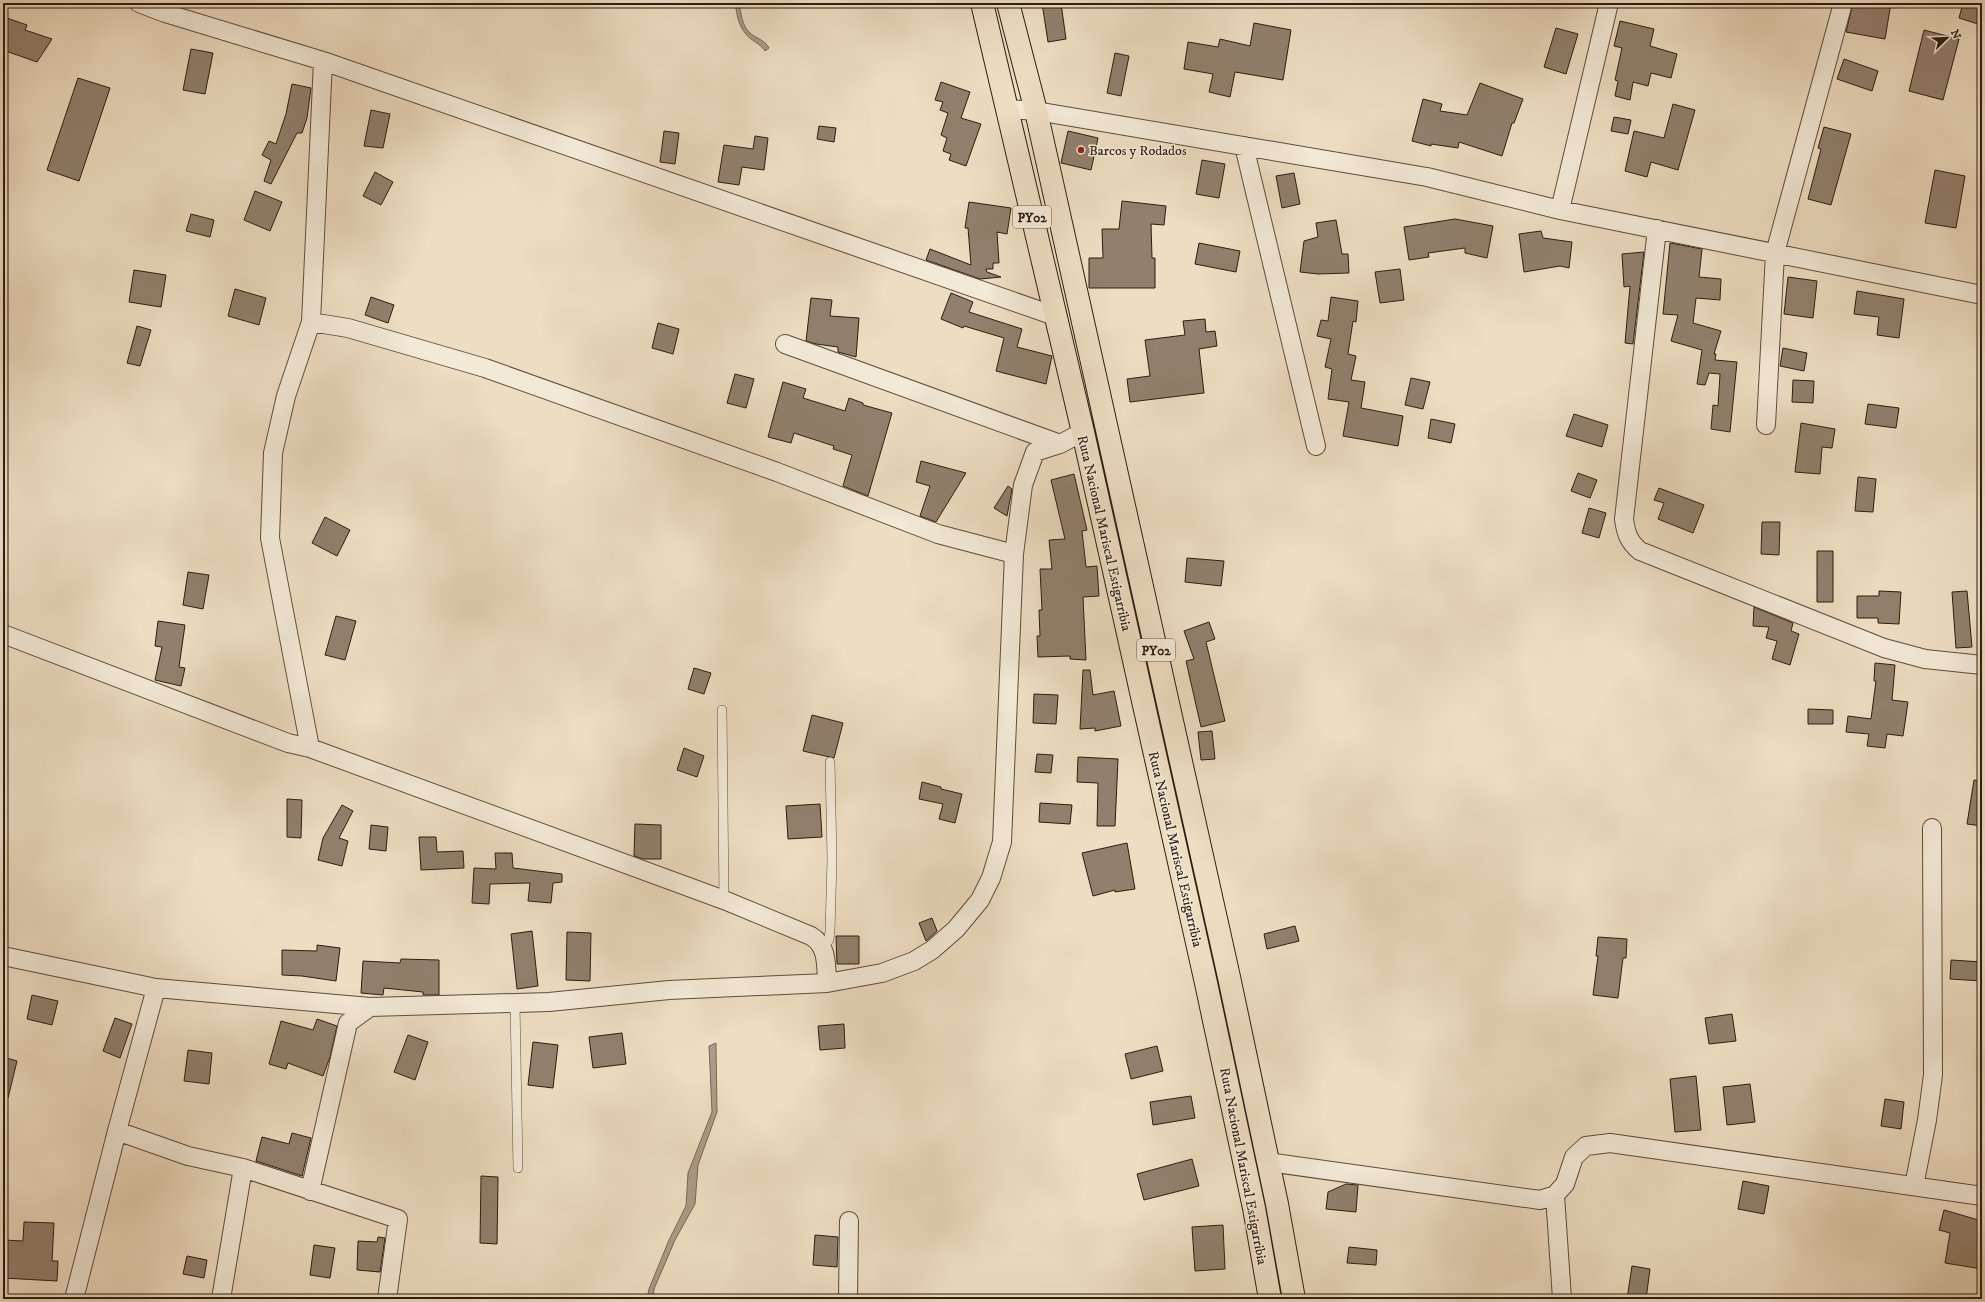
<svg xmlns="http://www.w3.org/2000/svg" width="1985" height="1302" viewBox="0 0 1985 1302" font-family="'IM FELL DW Pica',serif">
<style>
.water{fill:#ac9b86;stroke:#796858}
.building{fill:#91806d;stroke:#2d1c12}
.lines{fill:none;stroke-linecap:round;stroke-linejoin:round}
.service-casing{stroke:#5d4c3e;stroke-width:10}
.minor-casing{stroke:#5d4c3e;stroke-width:20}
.trunk-casing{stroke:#2d1c12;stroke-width:24}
.service{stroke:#f3e9d7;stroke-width:9}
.minor{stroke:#f3e9d7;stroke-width:18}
.trunk{stroke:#edddc1;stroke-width:22}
.poi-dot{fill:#8f2418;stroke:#f3e9d7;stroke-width:1.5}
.labels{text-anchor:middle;stroke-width:3;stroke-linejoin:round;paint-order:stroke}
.shield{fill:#f3e9d7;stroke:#685a4d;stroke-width:1}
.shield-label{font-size:13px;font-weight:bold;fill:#2d1c12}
.poi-label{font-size:14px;fill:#2d1c12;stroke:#f3e9d7;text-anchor:start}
.street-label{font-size:14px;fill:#2d1c12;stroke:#f3e9d7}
</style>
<rect width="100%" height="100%" fill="#edddc1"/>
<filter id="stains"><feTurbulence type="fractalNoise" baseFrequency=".005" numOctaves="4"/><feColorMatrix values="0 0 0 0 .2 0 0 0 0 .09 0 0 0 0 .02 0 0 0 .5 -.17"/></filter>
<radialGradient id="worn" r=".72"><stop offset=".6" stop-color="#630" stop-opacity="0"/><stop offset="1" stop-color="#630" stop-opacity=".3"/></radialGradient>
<path class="water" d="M 735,3 L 739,3 C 741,13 742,25 749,32 C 756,39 764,39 769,48 L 765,51 C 760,43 751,41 746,34 C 738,25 737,14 735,3 Z
M 716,1043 L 717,1112 L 698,1165 L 695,1204 L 675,1240 L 654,1289 L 653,1299 L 647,1299 L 649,1289 L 669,1240 L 686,1206 L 688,1173 L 712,1112 L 709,1046 Z"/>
<path class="building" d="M 1042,3 L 1061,3 L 1066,39 L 1048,42 Z
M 1853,3 L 1891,3 L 1885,39 L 1846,32 Z
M 1963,3 L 1982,3 L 1982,11 L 1978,24 L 1959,18 Z
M 7,18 L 27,25 L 25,30 L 52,39 L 37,62 L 3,50 Z
M 1620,21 L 1654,29 L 1650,46 L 1677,54 L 1671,78 L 1651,73 L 1648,86 L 1633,82 L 1630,100 L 1615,96 L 1618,81 L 1615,80 L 1622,48 L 1614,46 Z
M 1254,23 L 1291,30 L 1283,80 L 1235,72 L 1230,97 L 1209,92 L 1213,74 L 1184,69 L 1188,42 L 1218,47 L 1220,39 L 1250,46 Z
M 1556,28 L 1578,34 L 1566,74 L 1544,67 Z
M 1924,30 L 1959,39 L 1943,100 L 1909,91 Z
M 191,49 L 213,53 L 205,94 L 183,90 Z
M 1115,53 L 1129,56 L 1121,96 L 1107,93 Z
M 1844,59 L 1878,71 L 1872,91 L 1837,79 Z
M 78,78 L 110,88 L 79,181 L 47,170 Z
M 941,82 L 970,92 L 961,118 L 981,124 L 966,166 L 949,160 L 951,154 L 943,151 L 947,138 L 941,135 L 948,113 L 940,110 L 943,102 L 935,100 Z
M 1480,83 L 1523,99 L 1514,123 L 1512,123 L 1502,156 L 1459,142 L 1458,148 L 1431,144 L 1431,146 L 1412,141 L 1423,99 L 1442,104 L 1440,111 L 1467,115 Z
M 292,84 L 311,88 L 307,118 L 302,133 L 297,133 L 271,184 L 264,181 L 271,160 L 262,155 L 269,141 L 276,144 L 286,114 Z
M 1673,104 L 1695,110 L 1678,170 L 1651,162 L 1647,177 L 1625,171 L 1634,131 L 1664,138 Z
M 371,110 L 390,114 L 383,148 L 364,146 Z
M 1614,117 L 1631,120 L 1628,134 L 1611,131 Z
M 819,126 L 836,128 L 834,142 L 817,139 Z
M 1824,127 L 1851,134 L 1831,205 L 1808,199 L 1821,149 L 1818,148 Z
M 664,131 L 679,133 L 675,164 L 660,162 Z
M 1068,131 L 1098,138 L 1091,170 L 1061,163 Z
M 755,136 L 768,138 L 764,170 L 742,167 L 739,185 L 718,182 L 724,145 L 753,149 Z
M 1202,160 L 1225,164 L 1219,198 L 1196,194 Z
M 1935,170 L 1965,176 L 1956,228 L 1925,223 Z
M 375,172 L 393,182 L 381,205 L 363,196 Z
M 1294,173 L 1300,204 L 1282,208 L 1276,176 Z
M 255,191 L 282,202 L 270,231 L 244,220 Z
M 1122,201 L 1166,206 L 1164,225 L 1151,224 L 1152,258 L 1155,258 L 1155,288 L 1089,288 L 1089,258 L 1103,258 L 1102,229 L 1119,229 Z
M 969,202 L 1011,208 L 1007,234 L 997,232 L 999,263 L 993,263 L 993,269 L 986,269 L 987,272 L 1001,277 L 980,279 L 926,260 L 930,249 L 971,265 L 968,228 L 965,228 Z
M 191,214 L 214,220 L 210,237 L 186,231 Z
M 1455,219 L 1493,226 L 1487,258 L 1465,253 L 1465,248 L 1428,253 L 1429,257 L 1409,260 L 1404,227 Z
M 1336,220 L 1342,254 L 1348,254 L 1349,273 L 1318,274 L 1300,272 L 1304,241 L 1318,237 L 1316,223 Z
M 1541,231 L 1543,238 L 1572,242 L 1569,268 L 1560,266 L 1524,272 L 1519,234 Z
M 1199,243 L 1240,251 L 1236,272 L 1195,264 Z
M 1670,243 L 1702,249 L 1699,277 L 1721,279 L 1720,300 L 1696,298 L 1693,323 L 1721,331 L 1714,354 L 1716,354 L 1715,360 L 1737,362 L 1730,432 L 1711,429 L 1713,405 L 1718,406 L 1720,374 L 1709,373 L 1705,385 L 1697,384 L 1702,350 L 1671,341 L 1678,315 L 1663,314 Z
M 1644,252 L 1633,344 L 1625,343 L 1630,286 L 1624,287 L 1622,254 Z
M 1400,269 L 1404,300 L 1380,303 L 1375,272 Z
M 134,270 L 166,275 L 161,307 L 129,302 Z
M 1788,277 L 1817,281 L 1813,318 L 1784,314 Z
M 235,289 L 266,298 L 259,325 L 228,316 Z
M 1857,291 L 1904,299 L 1899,338 L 1877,335 L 1879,317 L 1854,314 Z
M 951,293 L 973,302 L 969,312 L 1022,329 L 1017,347 L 1052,356 L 1046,384 L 996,371 L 1004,338 L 964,326 L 963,328 L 941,319 Z
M 371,297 L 394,305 L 388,323 L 365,315 Z
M 1331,297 L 1358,301 L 1356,322 L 1353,321 L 1348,354 L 1356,356 L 1351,380 L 1365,382 L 1361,408 L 1403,416 L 1398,446 L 1343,436 L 1349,402 L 1328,399 L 1332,369 L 1325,367 L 1331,339 L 1317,336 L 1321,320 L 1328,321 Z
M 811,298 L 832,300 L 830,316 L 859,318 L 856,357 L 838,352 L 838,347 L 816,344 L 806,341 Z
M 1205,319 L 1206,332 L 1215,331 L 1217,346 L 1199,349 L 1204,393 L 1130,402 L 1127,379 L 1150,376 L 1145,340 L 1185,335 L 1183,321 Z
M 658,323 L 679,329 L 673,354 L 652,348 Z
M 137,326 L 151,330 L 140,366 L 127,363 Z
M 1783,348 L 1807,353 L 1804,371 L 1780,366 Z
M 735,374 L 754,379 L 746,408 L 727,403 Z
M 1411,378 L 1430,382 L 1423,409 L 1405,405 Z
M 1793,380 L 1814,381 L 1813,403 L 1792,402 Z
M 783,382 L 806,389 L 803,398 L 845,411 L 849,398 L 863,403 L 863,405 L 892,413 L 868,496 L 843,486 L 852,455 L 833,449 L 834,446 L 794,433 L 791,443 L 768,437 Z
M 1868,404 L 1899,408 L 1896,428 L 1865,424 Z
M 1574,414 L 1608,425 L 1602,447 L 1566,436 Z
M 1431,419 L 1455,424 L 1451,443 L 1428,438 Z
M 1801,423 L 1835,429 L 1832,448 L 1822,447 L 1820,474 L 1795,472 Z
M 921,461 L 966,473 L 936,522 L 920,516 L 930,486 L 916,482 Z
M 1578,473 L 1597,480 L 1590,498 L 1571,491 Z
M 1074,474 L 1087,530 L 1082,531 L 1086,567 L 1097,566 L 1099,596 L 1083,597 L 1086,660 L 1070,659 L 1070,656 L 1038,657 L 1037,636 L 1040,636 L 1039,610 L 1042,610 L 1040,569 L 1052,569 L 1049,540 L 1065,539 L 1051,480 Z
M 1858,477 L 1876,479 L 1873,512 L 1855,511 Z
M 1008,486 L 1012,489 L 1007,516 L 994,508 Z
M 1659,488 L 1704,505 L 1693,533 L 1658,519 L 1664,503 L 1654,500 Z
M 1589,508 L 1606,513 L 1599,538 L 1582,533 Z
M 325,517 L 350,530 L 337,556 L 312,543 Z
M 1762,522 L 1780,522 L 1779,555 L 1761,554 Z
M 1817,551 L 1833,551 L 1833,602 L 1817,602 Z
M 1187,558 L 1224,561 L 1221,586 L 1185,582 Z
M 188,572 L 209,575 L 203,609 L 183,605 Z
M 1879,591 L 1901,592 L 1899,624 L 1878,623 L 1878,618 L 1857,618 L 1857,596 L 1879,596 Z
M 1967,591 L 1972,647 L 1956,648 L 1952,592 Z
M 1754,607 L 1793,623 L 1791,631 L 1799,634 L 1790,665 L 1772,659 L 1777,641 L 1766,638 L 1769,627 L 1753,626 Z
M 336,616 L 356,621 L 345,660 L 325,655 Z
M 158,621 L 185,625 L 179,667 L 185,668 L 181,686 L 155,680 L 162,647 L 155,646 Z
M 1209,622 L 1215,639 L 1206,642 L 1225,721 L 1201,727 L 1186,661 L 1194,659 L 1184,631 Z
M 1875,663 L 1895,665 L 1892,700 L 1908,702 L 1903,736 L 1887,734 L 1885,748 L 1867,746 L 1869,734 L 1846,732 L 1848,716 L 1871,719 L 1876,681 L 1874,681 Z
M 694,668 L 711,673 L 704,694 L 688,689 Z
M 1083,670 L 1090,670 L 1093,695 L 1114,691 L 1121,726 L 1095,731 L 1095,728 L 1080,729 Z
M 1034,694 L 1058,695 L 1056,724 L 1033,723 Z
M 1808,709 L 1833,710 L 1833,724 L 1808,724 Z
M 812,715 L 843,723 L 834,758 L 803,751 Z
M 1212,731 L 1215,759 L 1201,760 L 1198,732 Z
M 684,748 L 704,756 L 697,777 L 677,770 Z
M 1037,754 L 1053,755 L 1051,773 L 1035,772 Z
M 1078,757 L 1118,759 L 1115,826 L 1097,826 L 1098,783 L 1077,782 Z
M 1974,780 L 1982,781 L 1982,826 L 1967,824 Z
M 922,782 L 941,787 L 941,789 L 962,794 L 955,823 L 939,819 L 943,804 L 919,799 Z
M 287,799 L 302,800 L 301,838 L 287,837 Z
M 1040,803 L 1072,805 L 1070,824 L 1039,822 Z
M 820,804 L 822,837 L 788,839 L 786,806 Z
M 342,805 L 353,811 L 339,838 L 348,841 L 342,866 L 318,860 L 323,838 Z
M 635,824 L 661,825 L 661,859 L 643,859 L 634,856 Z
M 371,825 L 388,827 L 386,851 L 369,849 Z
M 419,837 L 436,837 L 437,852 L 463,851 L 464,868 L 421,870 Z
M 1127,843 L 1135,889 L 1115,892 L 1115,890 L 1093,896 L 1082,853 Z
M 495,853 L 512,853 L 513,868 L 562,874 L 562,882 L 553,883 L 551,903 L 528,901 L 530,883 L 490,884 L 489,904 L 472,903 L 474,868 L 496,869 Z
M 932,918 L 937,931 L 926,941 L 919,923 Z
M 1295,926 L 1299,941 L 1267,949 L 1264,934 Z
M 532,931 L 538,986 L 517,989 L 511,934 Z
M 567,932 L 591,933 L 590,981 L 566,980 Z
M 836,936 L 859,936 L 859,964 L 837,964 Z
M 1598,937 L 1627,939 L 1626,958 L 1623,958 L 1618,998 L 1593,995 L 1598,956 L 1596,956 Z
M 317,945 L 340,948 L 336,981 L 302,976 L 282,975 L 282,950 L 317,951 Z
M 401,959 L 439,960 L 439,995 L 423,995 L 423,992 L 384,988 L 383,995 L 361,993 L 363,961 L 400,963 Z
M 1951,960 L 1982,962 L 1982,981 L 1950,979 Z
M 32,995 L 58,1001 L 52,1025 L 27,1019 Z
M 1732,1014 L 1736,1041 L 1709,1044 L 1705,1018 Z
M 115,1018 L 132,1024 L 120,1058 L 103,1051 Z
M 317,1019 L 337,1026 L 330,1057 L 323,1076 L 288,1063 L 286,1069 L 269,1064 L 281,1021 L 313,1030 Z
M 844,1024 L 845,1048 L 820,1050 L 818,1026 Z
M 622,1033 L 626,1064 L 593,1068 L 589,1037 Z
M 408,1035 L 428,1042 L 415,1080 L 394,1072 Z
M 533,1042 L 558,1045 L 553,1088 L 528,1085 Z
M 1157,1046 L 1163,1071 L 1131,1079 L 1125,1054 Z
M 188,1050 L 212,1053 L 209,1084 L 184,1081 Z
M 3,1057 L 17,1061 L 8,1098 L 3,1098 Z
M 1696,1076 L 1701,1130 L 1675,1132 L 1670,1079 Z
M 1750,1084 L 1755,1122 L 1727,1125 L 1723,1087 Z
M 1191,1096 L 1195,1118 L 1153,1125 L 1150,1102 Z
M 1885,1099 L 1904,1102 L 1901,1129 L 1881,1126 Z
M 292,1133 L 311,1138 L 302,1176 L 256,1161 L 262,1137 L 289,1144 Z
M 1192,1159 L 1199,1186 L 1144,1200 L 1137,1174 Z
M 481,1176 L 498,1177 L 497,1244 L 480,1243 Z
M 1743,1181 L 1769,1186 L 1764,1214 L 1738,1209 Z
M 1346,1184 L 1358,1185 L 1356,1212 L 1326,1209 L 1328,1192 Z
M 1944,1210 L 1982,1221 L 1982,1269 L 1945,1263 L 1950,1233 L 1939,1230 Z
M 24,1222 L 54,1223 L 52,1261 L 58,1261 L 57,1281 L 3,1278 L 3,1240 L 23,1241 Z
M 1223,1225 L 1225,1269 L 1195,1271 L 1192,1227 Z
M 815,1235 L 838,1237 L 837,1267 L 813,1265 Z
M 378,1237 L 385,1238 L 380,1272 L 357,1270 L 358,1241 L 377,1242 Z
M 314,1245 L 335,1248 L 330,1278 L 310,1275 Z
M 1349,1247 L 1377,1250 L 1376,1265 L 1347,1263 Z
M 187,1256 L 207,1260 L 204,1278 L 183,1274 Z
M 1632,1266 L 1650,1269 L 1646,1299 L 1627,1299 Z"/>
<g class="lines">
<defs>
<path id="service" d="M 722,710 L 724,900
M 822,946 L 829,940 L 830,931 L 832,860 L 830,762
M 515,1003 L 518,1168"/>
<path id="minor" d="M 139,3 L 165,13 L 323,61 L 1055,316
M 1008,109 L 1036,111 L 1427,177 L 1560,210 L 1982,295
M 1244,146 L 1316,446
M 1560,210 L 1609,3
M 1657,229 L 1624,519 C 1626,534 1629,542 1640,551 L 1884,648 L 1925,659 L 1982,665
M 311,322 L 348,328 L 485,368 L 777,472 L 938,534 L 1014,554
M 785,344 L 1060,444
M 1766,425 L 1775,253 L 1843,3
M 3,634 L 288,743 L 310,748 L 724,900 L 811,936 C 828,946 826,965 827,983
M 310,748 L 270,538 L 273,453 L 286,396 L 311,322 L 323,61
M 3,956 L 156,988 L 370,1007 L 549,1002 L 669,990 L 827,983 L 882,973 L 914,961 L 932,950 L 956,929 L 980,900 L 991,878 L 1002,842 L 1014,554 L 1023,485 L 1035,452 L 1060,444 L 1083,432
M 117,1131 L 188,1156 L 243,1168 L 398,1219 L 387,1299
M 1268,1162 L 1540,1200 L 1555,1195 L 1565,1184 L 1574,1157 L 1586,1146 L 1610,1143 L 1982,1196
M 1914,1186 L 1927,1120 L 1933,1075 L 1932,828
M 310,1191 L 348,1023 L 370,1007
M 1555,1195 L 1562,1299
M 74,1299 L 117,1131 L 156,988
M 221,1299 L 243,1168
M 848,1299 L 849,1221"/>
<path id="trunk" d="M 982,3 L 1083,432 L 1206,983 L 1254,1208 L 1270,1299
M 1008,3 L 1036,111 L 1229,977 L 1277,1204 L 1294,1299"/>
</defs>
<use href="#service" class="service-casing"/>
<use href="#minor" class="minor-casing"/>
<use href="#trunk" class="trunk-casing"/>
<use href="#service" class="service"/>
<use href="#minor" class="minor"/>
<use href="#trunk" class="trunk"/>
</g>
<circle class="poi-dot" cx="1081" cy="150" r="4"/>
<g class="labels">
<g class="shield">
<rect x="1013" y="206" width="38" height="22" rx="3"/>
<rect x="1137" y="639" width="38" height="22" rx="3"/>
</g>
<g class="shield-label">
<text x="1032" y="222">PY02</text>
<text x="1156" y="655">PY02</text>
</g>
<g class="poi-label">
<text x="1089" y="155">Barcos y Rodados</text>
</g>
<g class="street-label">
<text transform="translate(1105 533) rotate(77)" y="5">Ruta Nacional Mariscal Estigarribia</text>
<text transform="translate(1176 849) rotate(77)" y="5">Ruta Nacional Mariscal Estigarribia</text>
<text transform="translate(1244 1166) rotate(79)" y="5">Ruta Nacional Mariscal Estigarribia</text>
</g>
</g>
<rect width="1985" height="1302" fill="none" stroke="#edddc1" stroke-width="16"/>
<rect x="4" y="4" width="1977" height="1294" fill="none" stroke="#2d1c12" stroke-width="2"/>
<rect x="8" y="8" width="1969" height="1286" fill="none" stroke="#2d1c12"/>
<g transform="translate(1947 38) rotate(67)" stroke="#f3e9d7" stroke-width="3" paint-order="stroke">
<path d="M0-3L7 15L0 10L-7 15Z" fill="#2d1c12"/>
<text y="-6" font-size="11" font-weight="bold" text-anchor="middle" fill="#2d1c12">N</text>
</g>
<rect width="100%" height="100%" filter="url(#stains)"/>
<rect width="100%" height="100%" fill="url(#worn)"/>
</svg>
